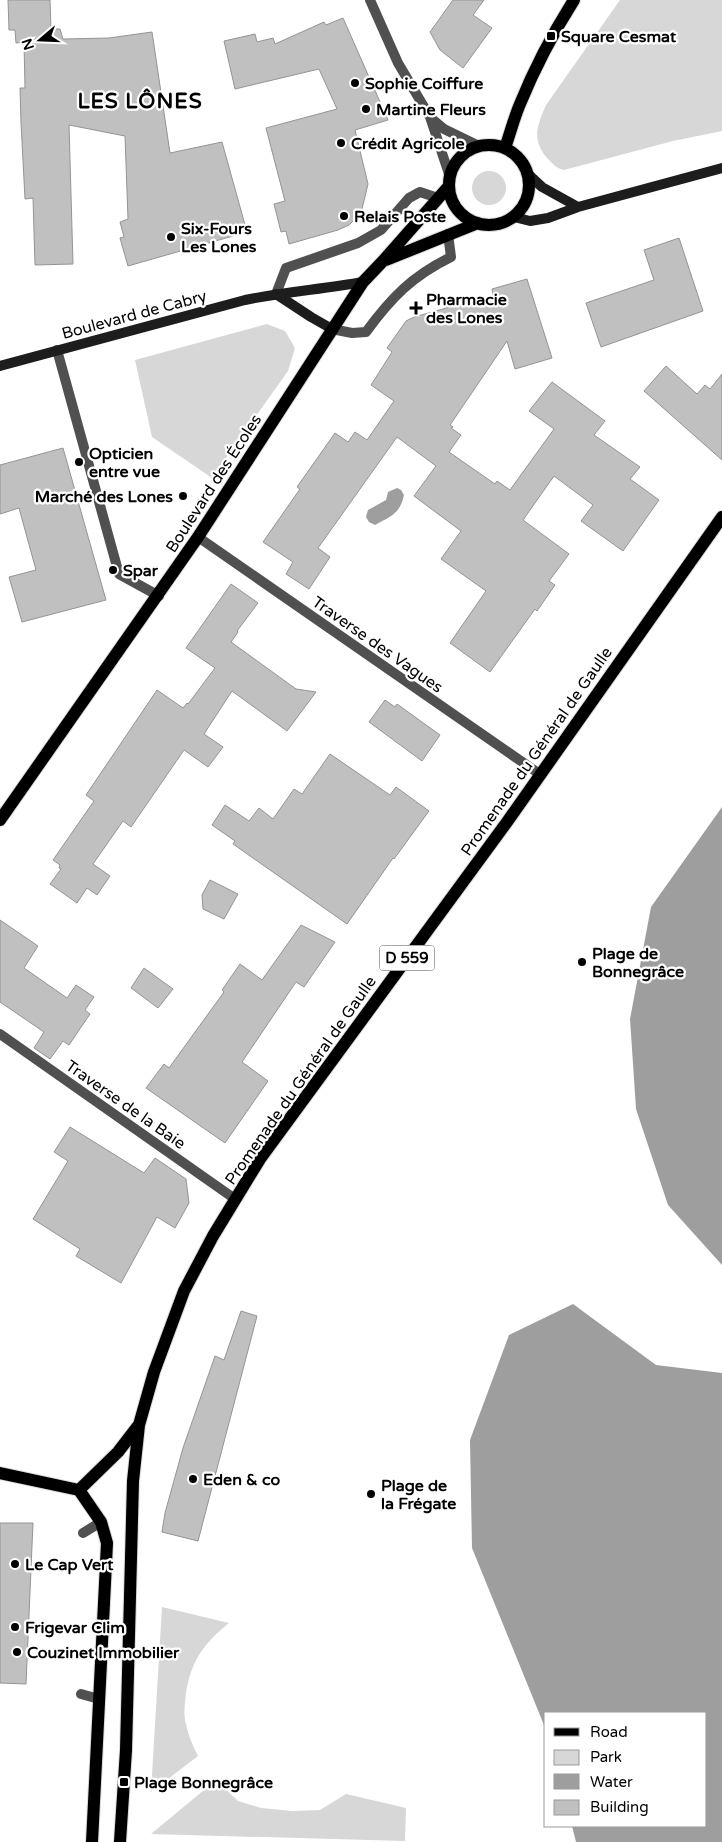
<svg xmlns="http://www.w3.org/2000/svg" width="722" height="1842" viewBox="0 0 722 1842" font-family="'Varela Round',sans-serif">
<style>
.green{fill:#d7d7d7}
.water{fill:#9e9e9e}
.building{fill:#c0c0c0;stroke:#949494}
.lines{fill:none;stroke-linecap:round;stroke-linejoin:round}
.primary-casing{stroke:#dbdbdb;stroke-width:14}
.lane{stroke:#505050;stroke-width:10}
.street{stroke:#505050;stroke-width:10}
.secondary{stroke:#1d1d1d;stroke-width:10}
.primary{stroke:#000;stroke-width:12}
.poi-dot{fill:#000;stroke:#fff;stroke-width:2}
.labels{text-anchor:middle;stroke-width:4.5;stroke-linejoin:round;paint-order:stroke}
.shield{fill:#fff;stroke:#4c4c4c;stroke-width:1}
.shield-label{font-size:15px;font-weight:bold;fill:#000}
.poi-label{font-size:16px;font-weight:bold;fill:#000;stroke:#fff;text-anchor:start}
.street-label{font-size:16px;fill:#000;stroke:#fff}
.district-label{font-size:21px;font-weight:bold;letter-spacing:1px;fill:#000;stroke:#fff}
</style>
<rect width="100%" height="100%" fill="#fff"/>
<path class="green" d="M 620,0 L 722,0 L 722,131 L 673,141 L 564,170 C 556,168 554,165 548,159 C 531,140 537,126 546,105 Z
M472 188a17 17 0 1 1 34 0a17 17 0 1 1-34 0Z
M 267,324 L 285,331 L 295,348 L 288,371 L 212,478 L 152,437 L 135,360 Z
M 162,1607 L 229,1623 C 204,1643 191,1661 186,1693 C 185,1703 183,1714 186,1724 C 188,1735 193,1746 198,1756 L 151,1792 Z
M 216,1780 L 238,1801 L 261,1808 L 292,1811 L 320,1810 L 346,1794 L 406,1808 L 405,1841 L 151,1834 Z"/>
<path class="water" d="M 397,488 L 401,490 L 404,495 C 400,514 391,516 375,525 L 369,522 L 366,517 L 368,510 L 386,500 L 388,492 Z
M 722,807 L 722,1265 L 668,1205 L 636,1109 L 630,1019 L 651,907 Z
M 573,1304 L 656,1365 L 722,1373 L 722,1842 L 576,1842 L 572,1826 L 706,1826 L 706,1713 L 546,1713 L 546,1730 L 472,1548 L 470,1440 L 509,1335 Z"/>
<path class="building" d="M 8,0 L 50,0 L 51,29 L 60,29 L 63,39 L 109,38 L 152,32 L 170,153 L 222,142 L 247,232 L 128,266 L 120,238 L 124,237 L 120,222 L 128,219 L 125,136 L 69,125 L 73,264 L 35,265 L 33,198 L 25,199 L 21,122 L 20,88 L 25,88 L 24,42 L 16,43 L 15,30 L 9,30 Z
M 453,0 L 484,0 L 473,15 L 492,28 L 463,68 L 440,50 L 430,32 Z
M 343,18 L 388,120 L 355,130 L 368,184 L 362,209 L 357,217 L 349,225 L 338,230 L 289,244 L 286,231 L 281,232 L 274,204 L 285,201 L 266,128 L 337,109 L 319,69 L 235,89 L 224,41 L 255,34 L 257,42 L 273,38 L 275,44 L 324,22 L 326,25 Z
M 679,238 L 703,311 L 601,347 L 586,303 L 654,280 L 644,250 Z
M 527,279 L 552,358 L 515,369 L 507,341 L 450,425 L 453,427 L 451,428 L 461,435 L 449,452 L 495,484 L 497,481 L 510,490 L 554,429 L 529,411 L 552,382 L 605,421 L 594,435 L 640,467 L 630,479 L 659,500 L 623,551 L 581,521 L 593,505 L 554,476 L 523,520 L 569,554 L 549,581 L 555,585 L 537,611 L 535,609 L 490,672 L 450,643 L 486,591 L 441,559 L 461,531 L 414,496 L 436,466 L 397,437 L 318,548 L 330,557 L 309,589 L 286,574 L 293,562 L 263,542 L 300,489 L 297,487 L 335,433 L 348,442 L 355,432 L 367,440 L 394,401 L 371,385 L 392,352 L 387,348 L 406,321 L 414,317 L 493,295 L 492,289 Z
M 666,366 L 697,394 L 705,385 L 710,389 L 722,374 L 722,460 L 644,391 Z
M 63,448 L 106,600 L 22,622 L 9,577 L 36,570 L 19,508 L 0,514 L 0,465 Z
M 231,584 L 258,603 L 237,631 L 238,632 L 231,642 L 296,689 L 316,692 L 287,731 L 232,691 L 204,734 L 223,747 L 208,767 L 184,750 L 131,827 L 123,821 L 93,864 L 110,876 L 97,895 L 87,888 L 77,903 L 50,884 L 61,869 L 59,868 L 60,865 L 53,860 L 94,801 L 86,795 L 157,690 L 183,708 L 187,703 L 188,704 L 215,668 L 186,648 Z
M 385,700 L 395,707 L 397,704 L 440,735 L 422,761 L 369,722 Z
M 330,754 L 390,795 L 396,787 L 429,811 L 394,859 L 393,858 L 347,924 L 233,844 L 235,841 L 212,825 L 225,805 L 249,821 L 259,808 L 273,819 L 294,789 L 302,794 Z
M 210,880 L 238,894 L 224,919 L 203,909 L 202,895 Z
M 0,920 L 38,946 L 24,968 L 67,998 L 76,985 L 94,997 L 85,1010 L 90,1014 L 69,1045 L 63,1041 L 50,1059 L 34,1048 L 44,1032 L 0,1002 Z
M 301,925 L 335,942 L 304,987 L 296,982 L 242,1062 L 268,1081 L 225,1143 L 146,1088 L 164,1064 L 169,1068 L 224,992 L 222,990 L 240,964 L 262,980 Z
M 144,968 L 173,989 L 158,1008 L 131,988 Z
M 70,1127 L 144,1173 L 155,1158 L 186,1179 L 189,1203 L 175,1228 L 157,1217 L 121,1283 L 76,1256 L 80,1249 L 33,1219 L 68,1161 L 54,1152 Z
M 241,1311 L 257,1316 L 198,1541 L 162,1532 L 165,1513 L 183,1448 L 215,1356 L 224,1360 Z
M 0,1523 L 33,1523 L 26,1684 L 0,1683 Z"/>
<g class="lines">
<defs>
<path id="primary" d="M449 185a40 40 0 1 1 80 0a40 40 0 1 1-80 0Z
M 505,148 C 510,134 514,118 520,104 C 535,67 553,33 574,0
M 386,260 L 478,223
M 0,820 L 198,537 L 363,282 L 383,261 L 449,186
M 0,1473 L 79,1490
M 79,1490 L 101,1522 L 107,1543 L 92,1842
M 79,1490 L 118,1452 L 138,1426
M 120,1842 L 126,1750 L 133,1481 L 139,1425 L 154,1372 L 184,1291 L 213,1236 L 260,1159 L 507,822 L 722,517"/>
</defs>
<use href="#primary" class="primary-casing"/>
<path class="lane" d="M 276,294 L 286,268 L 358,243 L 381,230 L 409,198 L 420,192 L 438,198
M 332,329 L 352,333 L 366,332 C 391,298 412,276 451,257 L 448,234
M 83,1533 L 101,1522
M 81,1694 L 99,1699"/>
<path class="street" d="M 370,0 L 398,63 L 430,117 L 450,177
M 431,118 L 444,129 L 479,146
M 57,350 L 119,574 L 159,596
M 198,537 L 541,775
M 0,1034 L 235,1199"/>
<path class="secondary" d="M 528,174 L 542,187 L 578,207
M 514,217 L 530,221 L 548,218 L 578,207 L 722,168
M 276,294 L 311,317 L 332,329
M 0,366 L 245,300 C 284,292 324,289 363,282"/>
<use href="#primary" class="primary"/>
</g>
<g class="poi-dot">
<rect x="546" y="31" width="10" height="10" rx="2.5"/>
<circle cx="355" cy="83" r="5"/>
<circle cx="366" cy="109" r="5"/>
<circle cx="341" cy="143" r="5"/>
<circle cx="344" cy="216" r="5"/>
<circle cx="171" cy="237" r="5"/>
<path d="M413.5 300.5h5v5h5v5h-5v5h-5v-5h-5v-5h5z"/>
<circle cx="79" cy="462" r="5"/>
<circle cx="183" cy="496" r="5"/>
<circle cx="113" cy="570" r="5"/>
<circle cx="582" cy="962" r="5"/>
<circle cx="193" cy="1479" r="5"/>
<circle cx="371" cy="1494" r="5"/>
<circle cx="15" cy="1564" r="5"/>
<circle cx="15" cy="1627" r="5"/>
<circle cx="17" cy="1652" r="5"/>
<rect x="119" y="1777" width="10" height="10" rx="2.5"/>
</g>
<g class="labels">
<rect class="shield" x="379.5" y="945.5" width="55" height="25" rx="4"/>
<g class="shield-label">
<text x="407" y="963">D 559</text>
</g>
<g class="poi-label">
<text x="561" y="42">Square Cesmat</text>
<text x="365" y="89">Sophie Coiffure</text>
<text x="376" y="115">Martine Fleurs</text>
<text x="351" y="149">Crédit Agricole</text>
<text x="354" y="222">Relais Poste</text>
<text x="181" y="234">Six-Fours<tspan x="181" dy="18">Les Lones</tspan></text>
<text x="426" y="305">Pharmacie<tspan x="426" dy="18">des Lones</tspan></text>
<text x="89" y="459">Opticien<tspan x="89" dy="18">entre vue</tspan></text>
<text x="173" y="502" text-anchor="end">Marché des Lones</text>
<text x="123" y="576">Spar</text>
<text x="592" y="959">Plage de<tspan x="592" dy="18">Bonnegrâce</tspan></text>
<text x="203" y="1485">Eden &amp; co</text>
<text x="381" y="1491">Plage de<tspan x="381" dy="18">la Frégate</tspan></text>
<text x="25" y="1570">Le Cap Vert</text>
<text x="25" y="1633">Frigevar Clim</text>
<text x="27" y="1658">Couzinet Immobilier</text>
<text x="134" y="1788">Plage Bonnegrâce</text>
</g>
<g class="street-label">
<text transform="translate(134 314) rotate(-15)" y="6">Boulevard de Cabry</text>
<text transform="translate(213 483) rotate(-57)" y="6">Boulevard des Écoles</text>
<text transform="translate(378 644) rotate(35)" y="6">Traverse des Vagues</text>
<text transform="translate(536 751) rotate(-55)" y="6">Promenade du Général de Gaulle</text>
<text transform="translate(300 1080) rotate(-55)" y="6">Promenade du Général de Gaulle</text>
<text transform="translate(126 1104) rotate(35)" y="6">Traverse de la Baie</text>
</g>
<g class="district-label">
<text x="140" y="108">LES LÔNES</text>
</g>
</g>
<rect x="544" y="1712" width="162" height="115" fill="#ffffff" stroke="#999999"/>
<rect x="554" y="1728" width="25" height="8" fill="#000000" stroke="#999999"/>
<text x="590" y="1737" font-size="15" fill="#000000">Road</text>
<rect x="554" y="1750" width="25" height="15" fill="#d7d7d7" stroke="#999999"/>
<text x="590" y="1762" font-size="15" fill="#000000">Park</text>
<rect x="554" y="1774" width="25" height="15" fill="#9e9e9e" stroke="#999999"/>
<text x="590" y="1787" font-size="15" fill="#000000">Water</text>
<rect x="554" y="1800" width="25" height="15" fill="#c0c0c0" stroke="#999999"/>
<text x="590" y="1812" font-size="15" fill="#000000">Building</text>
<g transform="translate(40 40) rotate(251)" stroke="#ffffff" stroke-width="4" paint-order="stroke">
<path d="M0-4L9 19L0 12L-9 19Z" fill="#000000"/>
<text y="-8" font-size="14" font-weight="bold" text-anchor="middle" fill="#000000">N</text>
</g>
</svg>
